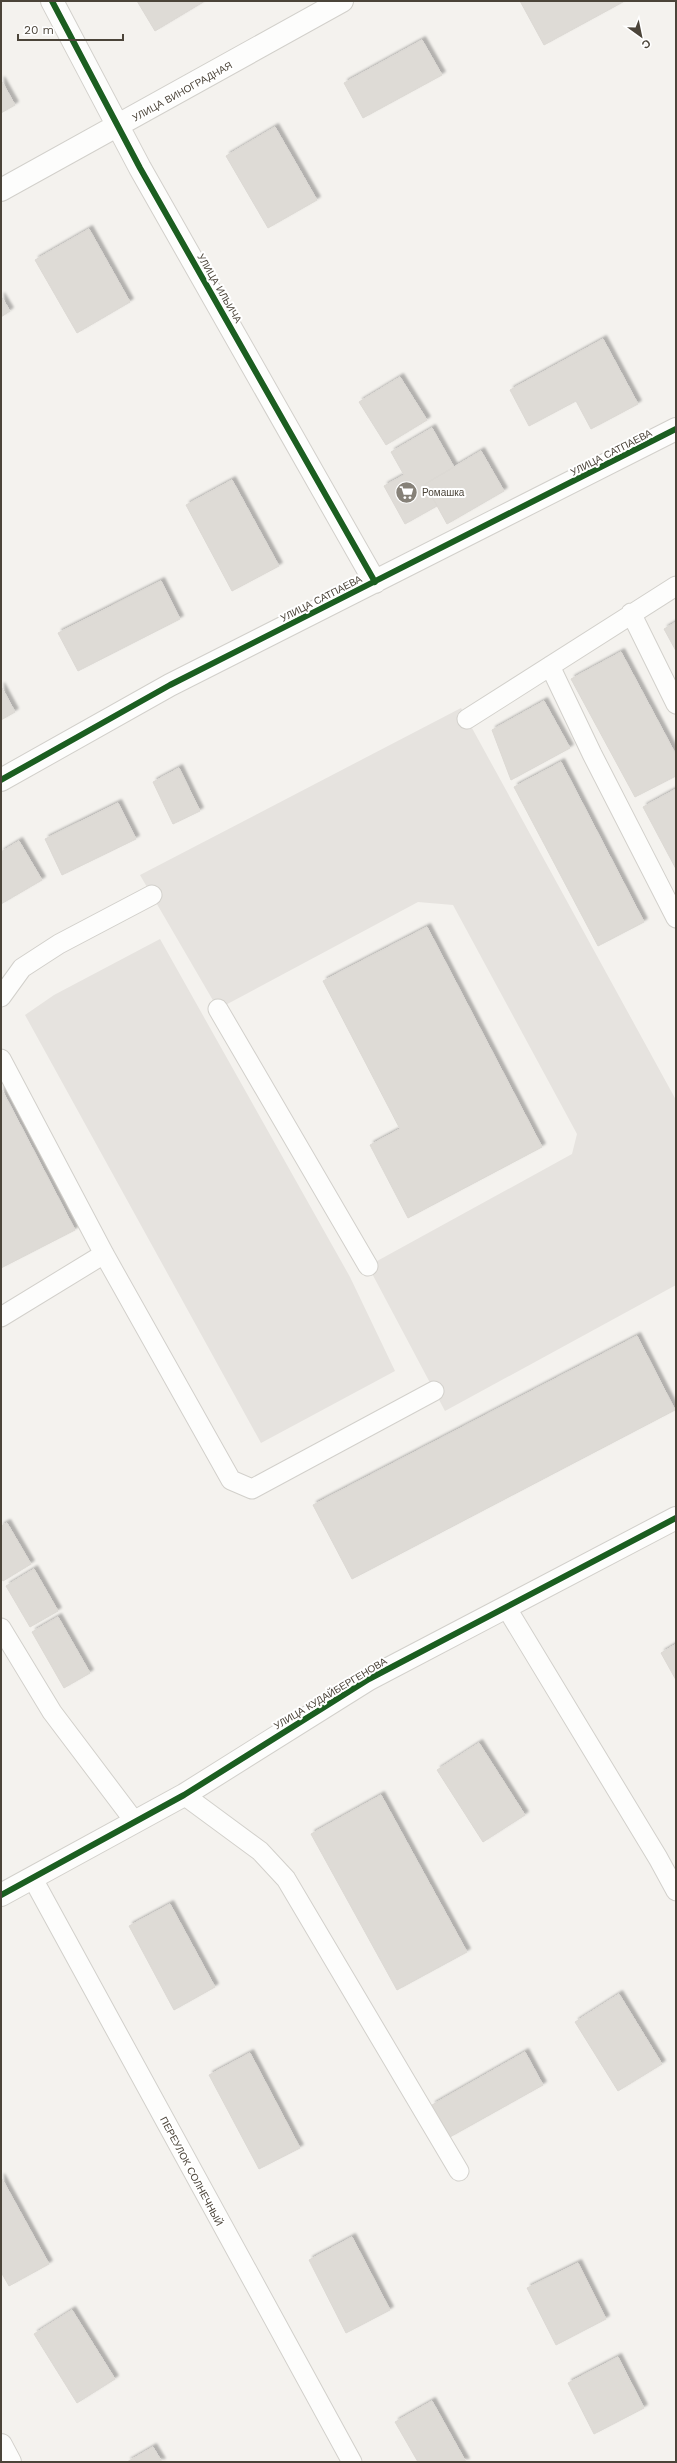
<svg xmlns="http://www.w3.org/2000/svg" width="677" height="2463" viewBox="0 0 677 2463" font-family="'Work Sans',sans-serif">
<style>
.parking{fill:#e6e3df}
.building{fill:#dedbd6;stroke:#dcd9d4;filter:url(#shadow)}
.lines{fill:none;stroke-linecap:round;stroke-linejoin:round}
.service-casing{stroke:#d2d0cb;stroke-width:21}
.minor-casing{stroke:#d2d0cb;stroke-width:24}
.service{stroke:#fdfdfc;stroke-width:19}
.minor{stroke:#fdfdfc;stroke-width:22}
.cycleway-casing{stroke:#fff;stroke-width:8}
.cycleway{stroke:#1b5e20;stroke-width:6}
.labels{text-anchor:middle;stroke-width:4;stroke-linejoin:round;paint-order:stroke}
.street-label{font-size:10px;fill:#4b4439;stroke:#fff}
.poi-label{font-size:10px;fill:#4b4439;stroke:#fff;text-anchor:start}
</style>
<defs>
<filter id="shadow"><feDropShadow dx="3.5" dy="-3.5" stdDeviation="1" flood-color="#0004"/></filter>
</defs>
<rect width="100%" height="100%" fill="#f4f2ee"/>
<path class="parking" d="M 461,708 L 676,1100 L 676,1285 L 445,1411 L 368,1266 L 572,1154 L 577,1134 L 453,905 L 418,902 L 218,1009 L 140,875 Z
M 160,939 L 350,1277 L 395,1371 L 261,1443 L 25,1015 L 54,995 Z"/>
<path class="building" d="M 137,1 L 205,1 L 155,31 Z
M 520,1 L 623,1 L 623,2 L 544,45 Z
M 422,40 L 442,75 L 363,118 L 344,83 Z
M 1,80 L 15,105 L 1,113 Z
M 275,127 L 317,200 L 268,228 L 226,156 Z
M 89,229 L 130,302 L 77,333 L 35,260 Z
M 1,296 L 10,311 L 1,317 Z
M 603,339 L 638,404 L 591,429 L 576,401 L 529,426 L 510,390 Z
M 400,377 L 427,420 L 386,445 L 359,402 Z
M 432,428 L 454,467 L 425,484 L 437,506 L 405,524 L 384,486 L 404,475 L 391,452 Z
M 481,451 L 504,491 L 447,524 L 425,484 Z
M 232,480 L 279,566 L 232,591 L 186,505 Z
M 161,581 L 180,619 L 78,671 L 58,633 Z
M 676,622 L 676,651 L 664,629 Z
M 621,652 L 676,755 L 676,776 L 635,797 L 571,679 Z
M 1,686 L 15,712 L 1,720 Z
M 544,701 L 570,748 L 511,780 L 492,730 Z
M 561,762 L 644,922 L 598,946 L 514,787 Z
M 179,768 L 200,811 L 173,824 L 153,782 Z
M 676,789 L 676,869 L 643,807 Z
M 118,803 L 136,839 L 62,875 L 45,839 Z
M 19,841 L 42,880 L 1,904 L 1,852 Z
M 427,927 L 542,1147 L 408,1218 L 370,1145 L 400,1129 L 323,981 Z
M 1,1088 L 75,1230 L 1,1268 Z
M 637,1336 L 675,1410 L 352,1579 L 313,1505 Z
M 7,1523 L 31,1564 L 3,1581 L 1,1578 L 1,1526 Z
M 34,1569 L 58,1611 L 30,1627 L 6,1586 Z
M 58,1617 L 90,1673 L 64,1688 L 32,1632 Z
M 676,1644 L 676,1680 L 661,1653 Z
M 479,1743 L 525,1815 L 483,1842 L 437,1770 Z
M 381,1795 L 467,1952 L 397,1990 L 311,1834 Z
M 170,1904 L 215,1987 L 174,2010 L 129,1926 Z
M 619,1994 L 662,2064 L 618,2091 L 575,2022 Z
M 525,2052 L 543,2085 L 450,2137 L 432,2105 Z
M 250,2053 L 300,2148 L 259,2169 L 209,2075 Z
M 1,2177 L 49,2264 L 9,2286 L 1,2272 Z
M 352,2237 L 390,2310 L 346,2333 L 309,2260 Z
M 578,2263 L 606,2319 L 556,2345 L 527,2288 Z
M 72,2310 L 115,2379 L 77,2403 L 34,2334 Z
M 618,2357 L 644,2408 L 594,2434 L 568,2383 Z
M 432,2401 L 466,2462 L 418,2462 L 395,2422 Z
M 153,2447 L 162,2462 L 127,2462 Z"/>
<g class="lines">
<defs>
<path id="service" d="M 631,613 L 676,704
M 550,666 L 592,754 L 676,918
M 467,719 L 676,586
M 1,997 L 22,968 L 59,944 L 152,895
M 218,1009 L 368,1266
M 1,1059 L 104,1254 L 231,1480 L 252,1489 L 434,1391
M 1,1317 L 104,1254
M 506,1607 L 658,1858 L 676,1891
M 1,1628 L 52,1712 L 135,1822
M 184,1795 L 260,1851 L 286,1879 L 459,2171
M 33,1879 L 352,2462"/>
<path id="minor" d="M 52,1 L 140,168 L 375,582
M 1,190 L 342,1
M 1,780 L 170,685 L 676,429
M 1,1895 L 184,1795 L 369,1679 L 676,1518
M 1,2445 L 10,2462"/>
</defs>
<use href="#service" class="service-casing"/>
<use href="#minor" class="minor-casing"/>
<use href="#service" class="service"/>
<use href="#minor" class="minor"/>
<defs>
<path id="cycleway" d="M 52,1 L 140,168 L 375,582
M 1,780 L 170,685 L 676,429
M 1,1895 L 184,1795 L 369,1679 L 676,1518"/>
</defs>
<use href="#cycleway" class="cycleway-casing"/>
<use href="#cycleway" class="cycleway"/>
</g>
<defs>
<symbol id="supermarket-disc" viewBox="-11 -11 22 22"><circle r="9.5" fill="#868178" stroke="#fff"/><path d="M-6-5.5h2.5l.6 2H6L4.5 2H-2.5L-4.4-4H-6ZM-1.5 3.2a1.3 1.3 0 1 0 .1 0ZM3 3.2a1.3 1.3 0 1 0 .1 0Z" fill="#fff"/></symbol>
</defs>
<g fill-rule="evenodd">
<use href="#supermarket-disc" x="394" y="480" width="25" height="25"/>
</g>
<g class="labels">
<g class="street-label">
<text transform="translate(182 91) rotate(-29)" y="4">УЛИЦА ВИНОГРАДНАЯ</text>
<text transform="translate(220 288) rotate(60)" y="4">УЛИЦА ИЛЬИЧА</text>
<text transform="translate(611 452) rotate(-27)" y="4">УЛИЦА САТПАЕВА</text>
<text transform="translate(321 598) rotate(-27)" y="4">УЛИЦА САТПАЕВА</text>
<text transform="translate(330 1693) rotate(-31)" y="4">УЛИЦА КУДАЙБЕРГЕНОВА</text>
<text transform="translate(192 2171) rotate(62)" y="4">ПЕРЕУЛОК СОЛНЕЧНЫЙ</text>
</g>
<g class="poi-label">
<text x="422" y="496">Ромашка</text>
</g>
</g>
<rect width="677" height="2463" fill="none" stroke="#4b4439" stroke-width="4"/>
<g transform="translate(641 36) rotate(147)" stroke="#ffffff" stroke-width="3" paint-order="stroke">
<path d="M0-3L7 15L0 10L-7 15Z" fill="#4b4439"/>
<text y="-6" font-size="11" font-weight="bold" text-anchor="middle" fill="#4b4439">С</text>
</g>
<path d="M18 34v6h105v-6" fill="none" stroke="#4b4439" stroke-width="2"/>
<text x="24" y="34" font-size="12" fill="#4b4439" stroke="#ffffff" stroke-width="3" paint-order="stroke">20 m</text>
</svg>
